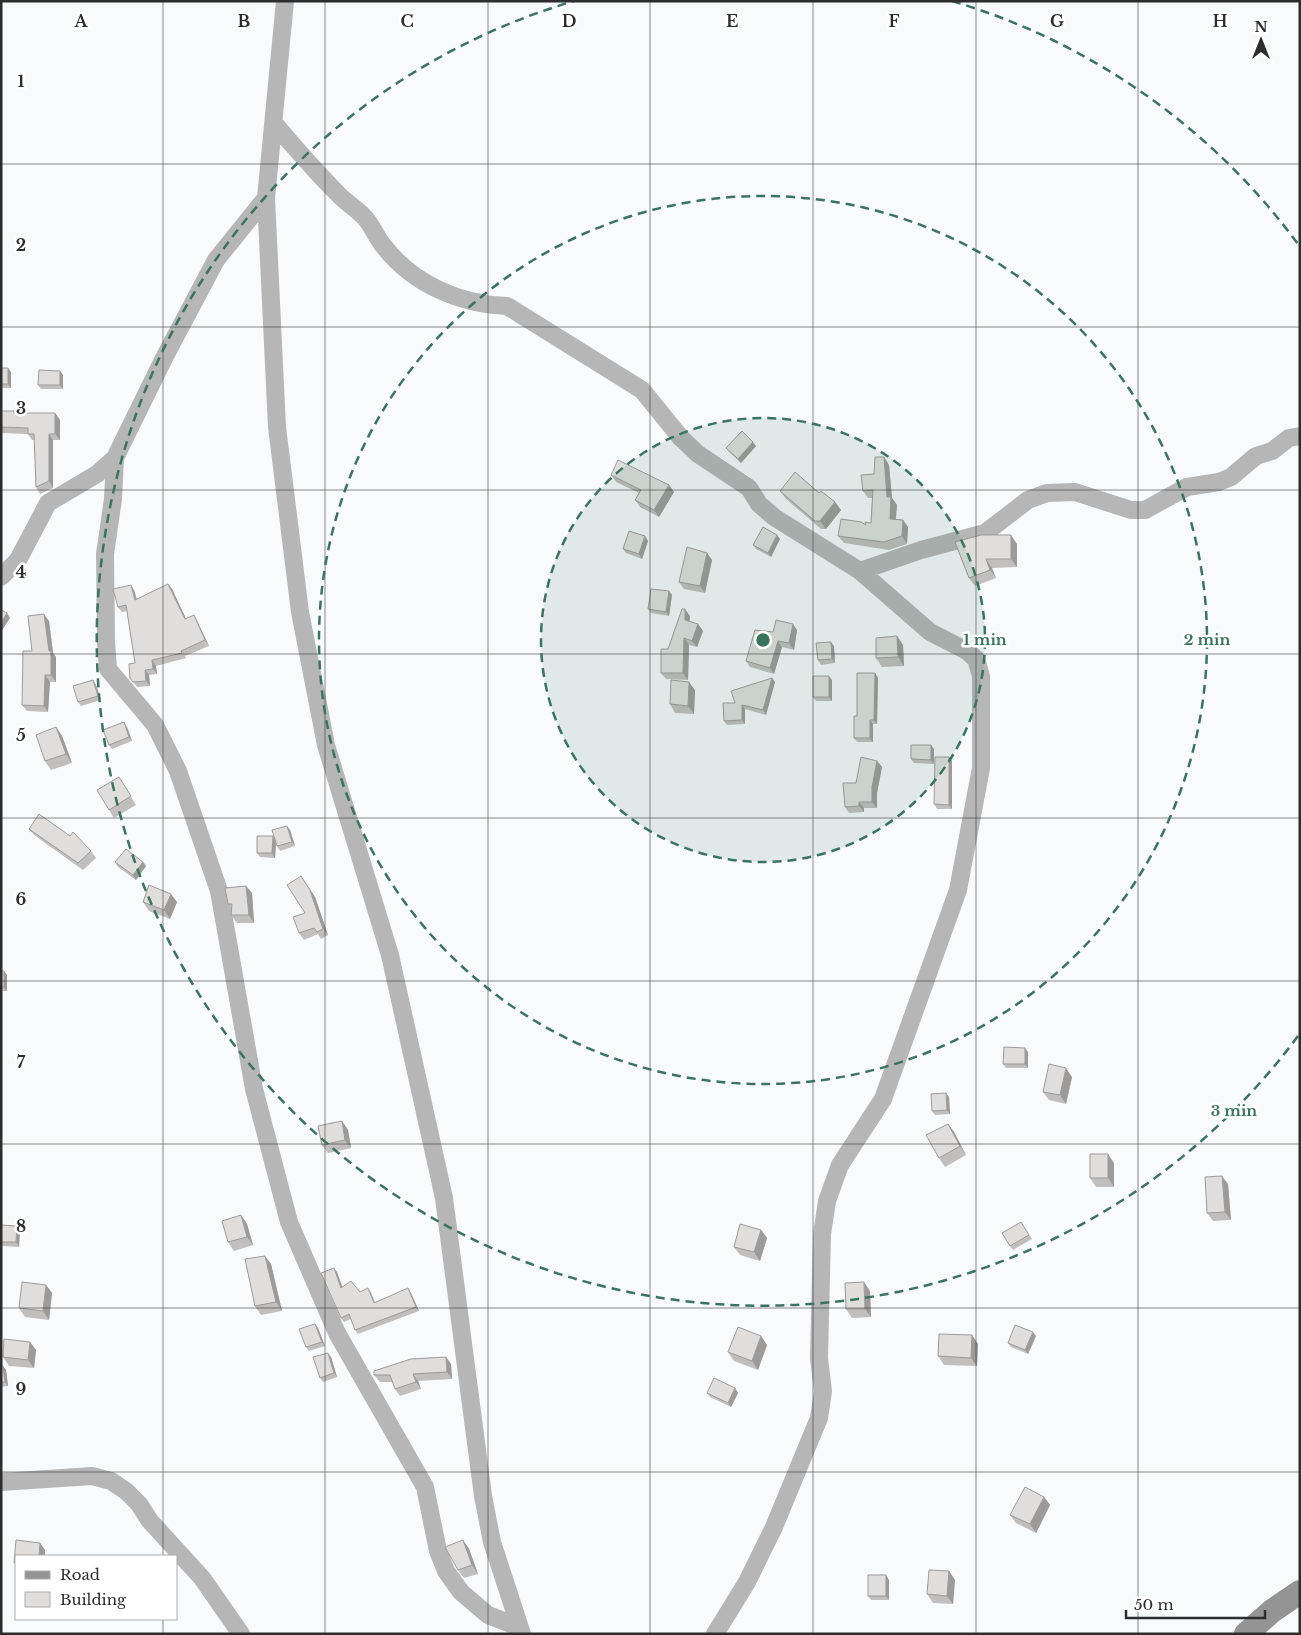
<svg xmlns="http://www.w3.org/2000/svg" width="1301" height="1635" viewBox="0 0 1301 1635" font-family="'Libre Baskerville',serif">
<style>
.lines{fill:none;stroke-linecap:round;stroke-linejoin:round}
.minor{stroke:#b6b6b6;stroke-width:18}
.secondary{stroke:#959495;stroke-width:24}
.wall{fill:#c1bfbd}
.shaded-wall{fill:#9d9b9a}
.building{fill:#e0dedc;stroke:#9d9b9a}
.grid{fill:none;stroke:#2d2d2e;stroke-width:1;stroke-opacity:0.55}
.ring{fill:none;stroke:#39745e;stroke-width:2.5;stroke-dasharray:9 6}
.grid-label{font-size:16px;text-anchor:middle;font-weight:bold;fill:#2d2d2e;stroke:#fff;stroke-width:5;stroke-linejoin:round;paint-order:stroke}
.centre{fill:#39745e;stroke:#fff;stroke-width:2.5}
.ring-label{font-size:15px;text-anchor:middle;font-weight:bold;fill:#39745e;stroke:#fff;stroke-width:5;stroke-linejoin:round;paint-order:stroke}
</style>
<rect width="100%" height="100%" fill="#f9fafc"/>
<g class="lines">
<path class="minor" d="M 285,1 L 266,198 L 277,427 L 300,612 L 326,745 L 390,955 L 444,1198 L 483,1496 L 492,1542 L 522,1634
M 274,123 C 295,148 317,173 340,196 C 348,204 359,210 366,219 C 372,226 376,236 382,244 C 412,284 459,304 507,306 L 642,390 L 681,438 L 698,454 L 749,488 L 759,504 L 774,517 L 860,571 L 930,632 L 967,651 L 976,659 L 981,676 L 981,768 L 958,890 L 883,1099 L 840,1165 L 827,1201 L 822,1234 L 819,1358 L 823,1391 L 819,1418 L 774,1527 L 747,1582 L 715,1634
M 115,458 L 113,499 L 105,554 L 106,642 L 108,669 L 155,725 L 178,771 L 219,891 L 254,1089 L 289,1222 L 337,1333 L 425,1487 L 438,1551 L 446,1571 L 461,1592 L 488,1615 L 519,1627
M 860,571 L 921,550 L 985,533 L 1028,500 L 1047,493 L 1075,492 L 1131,510 L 1145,510 L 1187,487 L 1219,482 L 1231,477 L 1256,456 L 1272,451 L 1289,438 L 1300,436
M 1,577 L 18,560 L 48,503 L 97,474 L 115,458 L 164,358 L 216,260 L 266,198
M 1,1482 L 92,1476 L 111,1481 L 126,1491 L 139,1504 L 150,1521 L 202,1578 L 241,1634"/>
<path class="secondary" d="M 1246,1634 L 1272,1611 L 1300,1592"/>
</g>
<path class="wall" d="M 1,368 L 8,368 L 11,372 L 11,388 L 1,388 Z
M 60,371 L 63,375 L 63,389 L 41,389 L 38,385 Z
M 1,411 L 15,413 L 55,413 L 60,420 L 60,440 L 53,440 L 53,488 L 40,494 L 36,487 L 34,440 L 32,440 L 28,434 L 1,433 Z
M 756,446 L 741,463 L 729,452 L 726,448 Z
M 884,457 L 889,465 L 892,498 L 897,505 L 896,519 L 903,520 L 908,527 L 907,544 L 889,550 L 844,543 L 838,536 L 871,523 L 872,498 L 868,498 L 863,491 Z
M 611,475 L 669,485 L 674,492 L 659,517 L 640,507 L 635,500 L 639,493 L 616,482 Z
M 780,491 L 819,493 L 835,502 L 841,510 L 826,529 L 821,529 L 786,499 Z
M 645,536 L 648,541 L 642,559 L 626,553 L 623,549 Z
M 780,539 L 771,557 L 756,549 L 753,545 Z
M 955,542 L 1017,544 L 1017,567 L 992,568 L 996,578 L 975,586 L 969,578 Z
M 707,553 L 712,560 L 705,593 L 684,589 L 679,582 Z
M 168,584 L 172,589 L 186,619 L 194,615 L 197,621 L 209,646 L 185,656 L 186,658 L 156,666 L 157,674 L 149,675 L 150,686 L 137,687 L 130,678 L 135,663 L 127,611 L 122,612 L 118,607 L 134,590 L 137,599 Z
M 672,595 L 669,616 L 651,613 L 648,609 Z
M 690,616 L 689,622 L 698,624 L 703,631 L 697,647 L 689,645 L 688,680 L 666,679 L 661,673 L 668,649 Z
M 49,621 L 53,653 L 56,657 L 56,682 L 50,682 L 48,712 L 27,711 L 22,705 L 32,651 Z
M 797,630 L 794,650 L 782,647 L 774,674 L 750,667 L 746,661 L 773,632 Z
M 897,636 L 903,645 L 904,666 L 882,667 L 876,658 Z
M 834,646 L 835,663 L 821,665 L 818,660 Z
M 875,673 L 878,678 L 877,724 L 873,724 L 873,742 L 857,742 L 854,738 L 857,716 Z
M 772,678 L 775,682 L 766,715 L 745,709 L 745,724 L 727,725 L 724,721 L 735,703 Z
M 93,680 L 96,685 L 101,700 L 81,706 L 78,702 Z
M 832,680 L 832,701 L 816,701 L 813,697 Z
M 695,690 L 694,714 L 675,713 L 670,704 Z
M 56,727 L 62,736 L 72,763 L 51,770 L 45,761 Z
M 127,727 L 132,741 L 112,749 L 109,745 Z
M 934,749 L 934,764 L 914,763 L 911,759 Z
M 949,757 L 952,761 L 952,809 L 937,809 L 934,804 Z
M 877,761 L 882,767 L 877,793 L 877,808 L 864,808 L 864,812 L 849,813 L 845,807 L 856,783 Z
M 119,777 L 136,805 L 114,818 L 109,810 Z
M 29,829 L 91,851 L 96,858 L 83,870 L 34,835 Z
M 290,830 L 295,846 L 280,851 L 277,846 L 276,842 L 275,858 L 260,857 L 257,853 L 273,836 L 275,839 Z
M 115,862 L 143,862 L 146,866 L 136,880 L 118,867 Z
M 301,876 L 315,897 L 328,935 L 321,939 L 318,934 L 304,940 L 299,933 L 305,913 Z
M 246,886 L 252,893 L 254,923 L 237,923 L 231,915 L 232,909 L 228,904 Z
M 143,902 L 177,902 L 170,919 L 149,911 Z
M 1,971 L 4,971 L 7,975 L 7,991 L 1,991 Z
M 1028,1052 L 1028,1068 L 1006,1068 L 1003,1064 Z
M 1072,1077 L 1066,1104 L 1049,1100 L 1043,1092 Z
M 946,1093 L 949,1097 L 950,1114 L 935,1115 L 932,1111 Z
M 342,1121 L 348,1130 L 351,1148 L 328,1153 L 322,1145 Z
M 948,1124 L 954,1132 L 966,1155 L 945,1167 L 939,1158 Z
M 1114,1163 L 1114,1187 L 1096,1187 L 1090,1178 Z
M 1228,1184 L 1231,1220 L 1213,1221 L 1207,1213 Z
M 241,1215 L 247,1224 L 253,1245 L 234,1251 L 228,1242 Z
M 1021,1222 L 1032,1239 L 1013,1250 L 1010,1246 Z
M 1,1225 L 20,1230 L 19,1247 L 1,1246 Z
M 761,1230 L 767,1238 L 760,1261 L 740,1255 L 734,1247 Z
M 271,1264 L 282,1311 L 261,1315 L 255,1306 Z
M 337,1272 L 342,1287 L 360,1292 L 368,1288 L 371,1293 L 375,1302 L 411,1293 L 419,1311 L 358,1334 L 355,1330 L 351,1319 L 344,1322 L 341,1318 Z
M 46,1285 L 52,1293 L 49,1320 L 25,1317 L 19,1308 Z
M 870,1291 L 871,1317 L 852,1318 L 846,1309 Z
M 315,1324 L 318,1328 L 325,1346 L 309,1351 L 306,1347 Z
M 972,1335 L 978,1344 L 977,1366 L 944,1365 L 938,1356 Z
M 761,1336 L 767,1345 L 758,1370 L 734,1361 L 728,1352 Z
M 1036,1336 L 1028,1354 L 1011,1347 L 1008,1343 Z
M 30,1342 L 36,1350 L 34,1368 L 9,1366 L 3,1357 Z
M 331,1357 L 337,1377 L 323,1382 L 320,1378 Z
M 446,1357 L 451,1364 L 452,1379 L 418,1381 L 421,1389 L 400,1396 L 395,1389 L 393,1382 L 380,1382 L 374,1375 Z
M 1,1366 L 6,1370 L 8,1386 L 1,1387 Z
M 735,1388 L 738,1393 L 731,1407 L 710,1397 L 707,1393 Z
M 1044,1497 L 1050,1505 L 1036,1533 L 1016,1523 L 1010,1515 Z
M 463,1540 L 469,1549 L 478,1574 L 464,1578 L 458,1570 Z
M 949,1571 L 955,1580 L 953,1604 L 933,1603 L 927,1594 Z
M 889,1580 L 889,1600 L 871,1600 L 868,1596 Z"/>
<path class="shaded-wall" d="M 8,368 L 11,372 L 11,388 L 8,384 Z
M 60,371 L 63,375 L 63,389 L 60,385 Z
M 55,413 L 60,420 L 60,440 L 55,434 Z
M 49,434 L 53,440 L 53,488 L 49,481 Z
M 753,442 L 756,446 L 741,463 L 738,459 Z
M 884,457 L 889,465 L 892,498 L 897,505 L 895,527 L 890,519 L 887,497 Z
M 669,485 L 674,492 L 659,517 L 654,510 Z
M 835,502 L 841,510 L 826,529 L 820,521 Z
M 903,520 L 908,527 L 907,544 L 902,536 Z
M 777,535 L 780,539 L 771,557 L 768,553 Z
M 1011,535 L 1017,544 L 1017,567 L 1011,559 Z
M 645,536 L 648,541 L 642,559 L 639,554 Z
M 707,553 L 712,560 L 705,593 L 700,586 Z
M 986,559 L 992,568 L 996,578 L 990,570 Z
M 168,584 L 172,589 L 189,625 L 185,619 Z
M 131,585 L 134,590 L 138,606 L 135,600 Z
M 669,591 L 672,595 L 669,616 L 666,612 Z
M 685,609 L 690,616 L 689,627 L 685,620 Z
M 7,613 L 10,618 L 1,632 L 1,623 Z
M 44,614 L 49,621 L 53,653 L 56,657 L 56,682 L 51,675 Z
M 194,615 L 197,621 L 209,646 L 205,640 Z
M 698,624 L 703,631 L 697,647 L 692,641 Z
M 793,624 L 797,630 L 794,650 L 789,643 Z
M 897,636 L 903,645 L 904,666 L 898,657 Z
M 684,638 L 689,645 L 688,680 L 683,673 Z
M 778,641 L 782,647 L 774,674 L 770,668 Z
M 831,642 L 834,646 L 835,663 L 832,659 Z
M 152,660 L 156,666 L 157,674 L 153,669 Z
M 145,670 L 149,675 L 150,686 L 146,681 Z
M 875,673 L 878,678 L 877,724 L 874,720 Z
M 45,675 L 50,682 L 48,712 L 44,706 Z
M 829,676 L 832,680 L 832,701 L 829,697 Z
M 772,678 L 775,682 L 766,715 L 763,710 Z
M 93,680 L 96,685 L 101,700 L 98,696 Z
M 689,682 L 695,690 L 694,714 L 688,706 Z
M 742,705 L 745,709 L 745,724 L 742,720 Z
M 870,720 L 873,724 L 873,742 L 870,738 Z
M 124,722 L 127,727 L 132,741 L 129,737 Z
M 56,727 L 62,736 L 72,763 L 66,754 Z
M 931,745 L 934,749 L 934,764 L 931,760 Z
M 949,757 L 952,761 L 952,809 L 949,805 Z
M 877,761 L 882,767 L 877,793 L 877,808 L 872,802 L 872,787 Z
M 859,802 L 864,808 L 864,812 L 859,806 Z
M 287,826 L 290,830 L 295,846 L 292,842 Z
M 273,836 L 276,841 L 275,858 L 272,853 Z
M 143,862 L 146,866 L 136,880 L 133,875 Z
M 301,876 L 315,897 L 328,935 L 323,929 Z
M 246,886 L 252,893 L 254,923 L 249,915 Z
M 171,894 L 177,902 L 170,919 L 164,910 Z
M 4,971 L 7,975 L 7,991 L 4,987 Z
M 1025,1048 L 1028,1052 L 1028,1068 L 1025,1064 Z
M 1066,1068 L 1072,1077 L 1066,1104 L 1060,1095 Z
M 946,1093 L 949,1097 L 950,1114 L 947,1110 Z
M 342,1121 L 348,1130 L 351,1148 L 345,1140 Z
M 948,1124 L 954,1132 L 966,1155 L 960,1146 Z
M 1108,1154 L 1114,1163 L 1114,1187 L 1108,1178 Z
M 1222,1176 L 1228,1184 L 1231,1220 L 1225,1212 Z
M 241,1215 L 247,1224 L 253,1245 L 247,1237 Z
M 17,1226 L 20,1230 L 19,1247 L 16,1242 Z
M 761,1230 L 767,1238 L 760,1261 L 754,1252 Z
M 265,1256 L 271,1264 L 282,1311 L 276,1302 Z
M 334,1268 L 337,1272 L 344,1292 L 341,1288 Z
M 864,1282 L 870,1291 L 871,1317 L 865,1309 Z
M 46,1285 L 52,1293 L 49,1320 L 43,1311 Z
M 368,1288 L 371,1293 L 376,1307 L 374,1303 Z
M 408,1288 L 411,1293 L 419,1311 L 416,1307 Z
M 315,1324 L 318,1328 L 325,1346 L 322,1342 Z
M 1033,1332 L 1036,1336 L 1028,1354 L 1025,1350 Z
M 972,1335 L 978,1344 L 977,1366 L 971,1358 Z
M 761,1336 L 767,1345 L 758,1370 L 752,1361 Z
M 30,1342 L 36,1350 L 34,1368 L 28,1360 Z
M 328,1353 L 331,1357 L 337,1377 L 334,1373 Z
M 446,1357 L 451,1364 L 452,1379 L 447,1372 Z
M 3,1366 L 6,1370 L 8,1386 L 5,1382 Z
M 413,1374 L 418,1381 L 421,1389 L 416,1382 Z
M 735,1388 L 738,1393 L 731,1407 L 728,1403 Z
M 1044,1497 L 1050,1505 L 1036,1533 L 1030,1524 Z
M 463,1540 L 469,1549 L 478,1574 L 472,1565 Z
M 40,1543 L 45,1550 L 45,1556 L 39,1556 Z
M 949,1571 L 955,1580 L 953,1604 L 947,1596 Z
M 886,1575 L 889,1580 L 889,1600 L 886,1596 Z"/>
<path class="building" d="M 1,368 L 8,368 L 8,384 L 1,384 Z
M 39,370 L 60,371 L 60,385 L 38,385 Z
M 1,411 L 14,411 L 14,413 L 55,413 L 55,434 L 49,434 L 49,481 L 36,487 L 34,434 L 28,434 L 28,428 L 1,427 Z
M 742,431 L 753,442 L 738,459 L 726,448 Z
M 875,457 L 884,457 L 887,497 L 891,497 L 890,519 L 903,520 L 902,536 L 884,542 L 838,536 L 841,519 L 861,522 L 866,525 L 865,522 L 871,523 L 873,490 L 863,491 L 861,475 L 874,474 Z
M 618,460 L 669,485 L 654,510 L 635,500 L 641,490 L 611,475 Z
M 795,472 L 819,493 L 821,491 L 835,502 L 820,521 L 815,521 L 780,491 Z
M 763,527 L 777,535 L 768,553 L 753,545 Z
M 629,531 L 645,536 L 639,554 L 623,549 Z
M 981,535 L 1011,535 L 1011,559 L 986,559 L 990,570 L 969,578 L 955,542 Z
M 687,547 L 707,553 L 700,586 L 679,582 Z
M 168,584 L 185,619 L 194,615 L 205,640 L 181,651 L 182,653 L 152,660 L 153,669 L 145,670 L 146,681 L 133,682 L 130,678 L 129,664 L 135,663 L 126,605 L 118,607 L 113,589 L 131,585 L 135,600 Z
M 651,589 L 669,591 L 666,612 L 648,609 Z
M 682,609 L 685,609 L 685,620 L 698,624 L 692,641 L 684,638 L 683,673 L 661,673 L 661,649 L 668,649 Z
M 1,610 L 7,613 L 1,623 Z
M 44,614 L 49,651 L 51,651 L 51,675 L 45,675 L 44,706 L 22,705 L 23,651 L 32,651 L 28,616 Z
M 776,620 L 793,624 L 789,643 L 778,641 L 770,668 L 746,661 L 755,630 L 773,632 Z
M 897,636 L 898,657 L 876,658 L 876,638 Z
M 831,642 L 832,659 L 818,660 L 816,643 Z
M 857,673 L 875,673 L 874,720 L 870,720 L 870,738 L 854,738 L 854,716 L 857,716 Z
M 813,676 L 829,676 L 829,697 L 813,697 Z
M 772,678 L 763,710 L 742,705 L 742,720 L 724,721 L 723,703 L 735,703 L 731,691 Z
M 93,680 L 98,696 L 78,702 L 73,686 Z
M 671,680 L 689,682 L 688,706 L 670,704 Z
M 124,722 L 129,737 L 109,745 L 103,730 Z
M 56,727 L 66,754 L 45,761 L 36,735 Z
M 911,745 L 931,745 L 931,760 L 911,759 Z
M 861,757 L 877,761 L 872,787 L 872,802 L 859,802 L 859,806 L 845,807 L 843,783 L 856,783 Z
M 935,757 L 949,757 L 949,805 L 934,804 Z
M 119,777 L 131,796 L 109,810 L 97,790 Z
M 39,814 L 70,836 L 73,832 L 91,851 L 78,863 L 29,829 Z
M 287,826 L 292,842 L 277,846 L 272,830 Z
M 257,836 L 273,836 L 272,853 L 257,853 Z
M 126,849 L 143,862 L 133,875 L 115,862 Z
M 301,876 L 310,890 L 323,929 L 317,932 L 314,928 L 299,933 L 293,917 L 305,913 L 287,885 Z
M 149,885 L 171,894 L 164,910 L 143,902 Z
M 246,886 L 249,915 L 231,915 L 232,904 L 228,904 L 225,888 Z
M 1,971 L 4,971 L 4,987 L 1,986 Z
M 1004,1047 L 1025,1048 L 1025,1064 L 1003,1064 Z
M 1049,1064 L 1066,1068 L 1060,1095 L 1043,1092 Z
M 946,1093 L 947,1110 L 932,1111 L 931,1094 Z
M 342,1121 L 345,1140 L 322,1145 L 318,1126 Z
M 948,1124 L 960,1146 L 939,1158 L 926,1135 Z
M 1090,1154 L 1108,1154 L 1108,1178 L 1090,1178 Z
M 1222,1176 L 1225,1212 L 1207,1213 L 1205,1177 Z
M 241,1215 L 247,1237 L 228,1242 L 222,1221 Z
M 1021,1222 L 1029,1235 L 1010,1246 L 1002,1233 Z
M 740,1224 L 761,1230 L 754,1252 L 734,1247 Z
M 1,1225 L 17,1226 L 16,1242 L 1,1242 Z
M 265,1256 L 276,1302 L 255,1306 L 245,1259 Z
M 334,1268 L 341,1288 L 351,1281 L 360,1292 L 368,1288 L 374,1303 L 408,1288 L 416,1307 L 355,1330 L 349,1314 L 341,1318 L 321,1273 Z
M 22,1282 L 46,1285 L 43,1311 L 19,1308 Z
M 864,1282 L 865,1309 L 846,1309 L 845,1283 Z
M 315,1324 L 322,1342 L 306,1347 L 299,1329 Z
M 1015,1325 L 1033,1332 L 1025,1350 L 1008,1343 Z
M 738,1327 L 761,1336 L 752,1361 L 728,1352 Z
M 939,1334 L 972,1335 L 971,1358 L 938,1356 Z
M 4,1339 L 30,1342 L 28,1360 L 3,1357 Z
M 328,1353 L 334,1373 L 320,1378 L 313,1357 Z
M 446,1357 L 447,1372 L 413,1374 L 416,1382 L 395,1389 L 390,1375 L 374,1375 L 374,1371 L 411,1359 Z
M 1,1366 L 3,1366 L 5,1382 L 1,1382 Z
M 714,1378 L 735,1388 L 728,1403 L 707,1393 Z
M 1025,1487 L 1044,1497 L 1030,1524 L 1010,1515 Z
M 16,1540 L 40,1543 L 39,1556 L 16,1556 L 16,1563 L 14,1563 Z
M 463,1540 L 472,1565 L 458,1570 L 445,1547 Z
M 929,1570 L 949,1571 L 947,1596 L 927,1594 Z
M 868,1575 L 886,1575 L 886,1596 L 868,1596 Z"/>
<path class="grid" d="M 163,1 L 163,1556M 325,1 L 325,1634M 488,1 L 488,1634M 650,1 L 650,1634M 813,1 L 813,1634M 976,1 L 976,1634M 1138,1 L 1138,1634M 1,164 L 1300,164M 1,327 L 1300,327M 1,490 L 1300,490M 1,654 L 1300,654M 1,818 L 1300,818M 1,981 L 1300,981M 1,1144 L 1300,1144M 1,1308 L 1300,1308M 1,1472 L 1300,1472M 163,1619 L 163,1634"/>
<circle cx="763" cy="640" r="222" fill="#39745e" fill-opacity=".12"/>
<g class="ring">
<circle cx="763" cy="640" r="222"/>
<circle cx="763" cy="640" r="444"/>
<path d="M1298 1036A666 666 0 1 1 574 1M952 1A666 666 0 0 1 1298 244"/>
</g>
<g class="grid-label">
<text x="81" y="27">A</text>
<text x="244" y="27">B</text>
<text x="407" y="27">C</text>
<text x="569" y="27">D</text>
<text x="732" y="27">E</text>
<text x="894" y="27">F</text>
<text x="1057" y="27">G</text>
<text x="1220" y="27">H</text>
<text x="21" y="87">1</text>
<text x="21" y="251">2</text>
<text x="21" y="414">3</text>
<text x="21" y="578">4</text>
<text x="21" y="741">5</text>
<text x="21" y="905">6</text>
<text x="21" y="1068">7</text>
<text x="21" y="1232">8</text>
<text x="21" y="1395">9</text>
</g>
<circle cx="763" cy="640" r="8" class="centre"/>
<g class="ring-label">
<text x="985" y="645">1 min</text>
<text x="1207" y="645">2 min</text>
<text x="1234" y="1116">3 min</text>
</g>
<rect width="1301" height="1635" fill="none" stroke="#2d2d2e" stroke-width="5"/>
<rect x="15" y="1555" width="162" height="65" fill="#ffffff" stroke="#ababab"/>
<rect x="25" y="1571" width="25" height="8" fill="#959495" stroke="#ababab"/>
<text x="60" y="1580" font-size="15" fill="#2d2d2e">Road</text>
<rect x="25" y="1592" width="25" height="15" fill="#e0dedc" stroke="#ababab"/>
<text x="60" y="1605" font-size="15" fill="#2d2d2e">Building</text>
<g transform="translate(1261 40)" stroke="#ffffff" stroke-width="4" paint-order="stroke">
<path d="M0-4L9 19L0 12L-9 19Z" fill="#2d2d2e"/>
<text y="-8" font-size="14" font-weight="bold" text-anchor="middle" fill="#2d2d2e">N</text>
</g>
<path d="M1126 1610v8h139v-8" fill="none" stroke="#2d2d2e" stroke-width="2.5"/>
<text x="1134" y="1610" font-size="15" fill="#2d2d2e" stroke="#ffffff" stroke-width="4" paint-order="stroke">50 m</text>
</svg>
